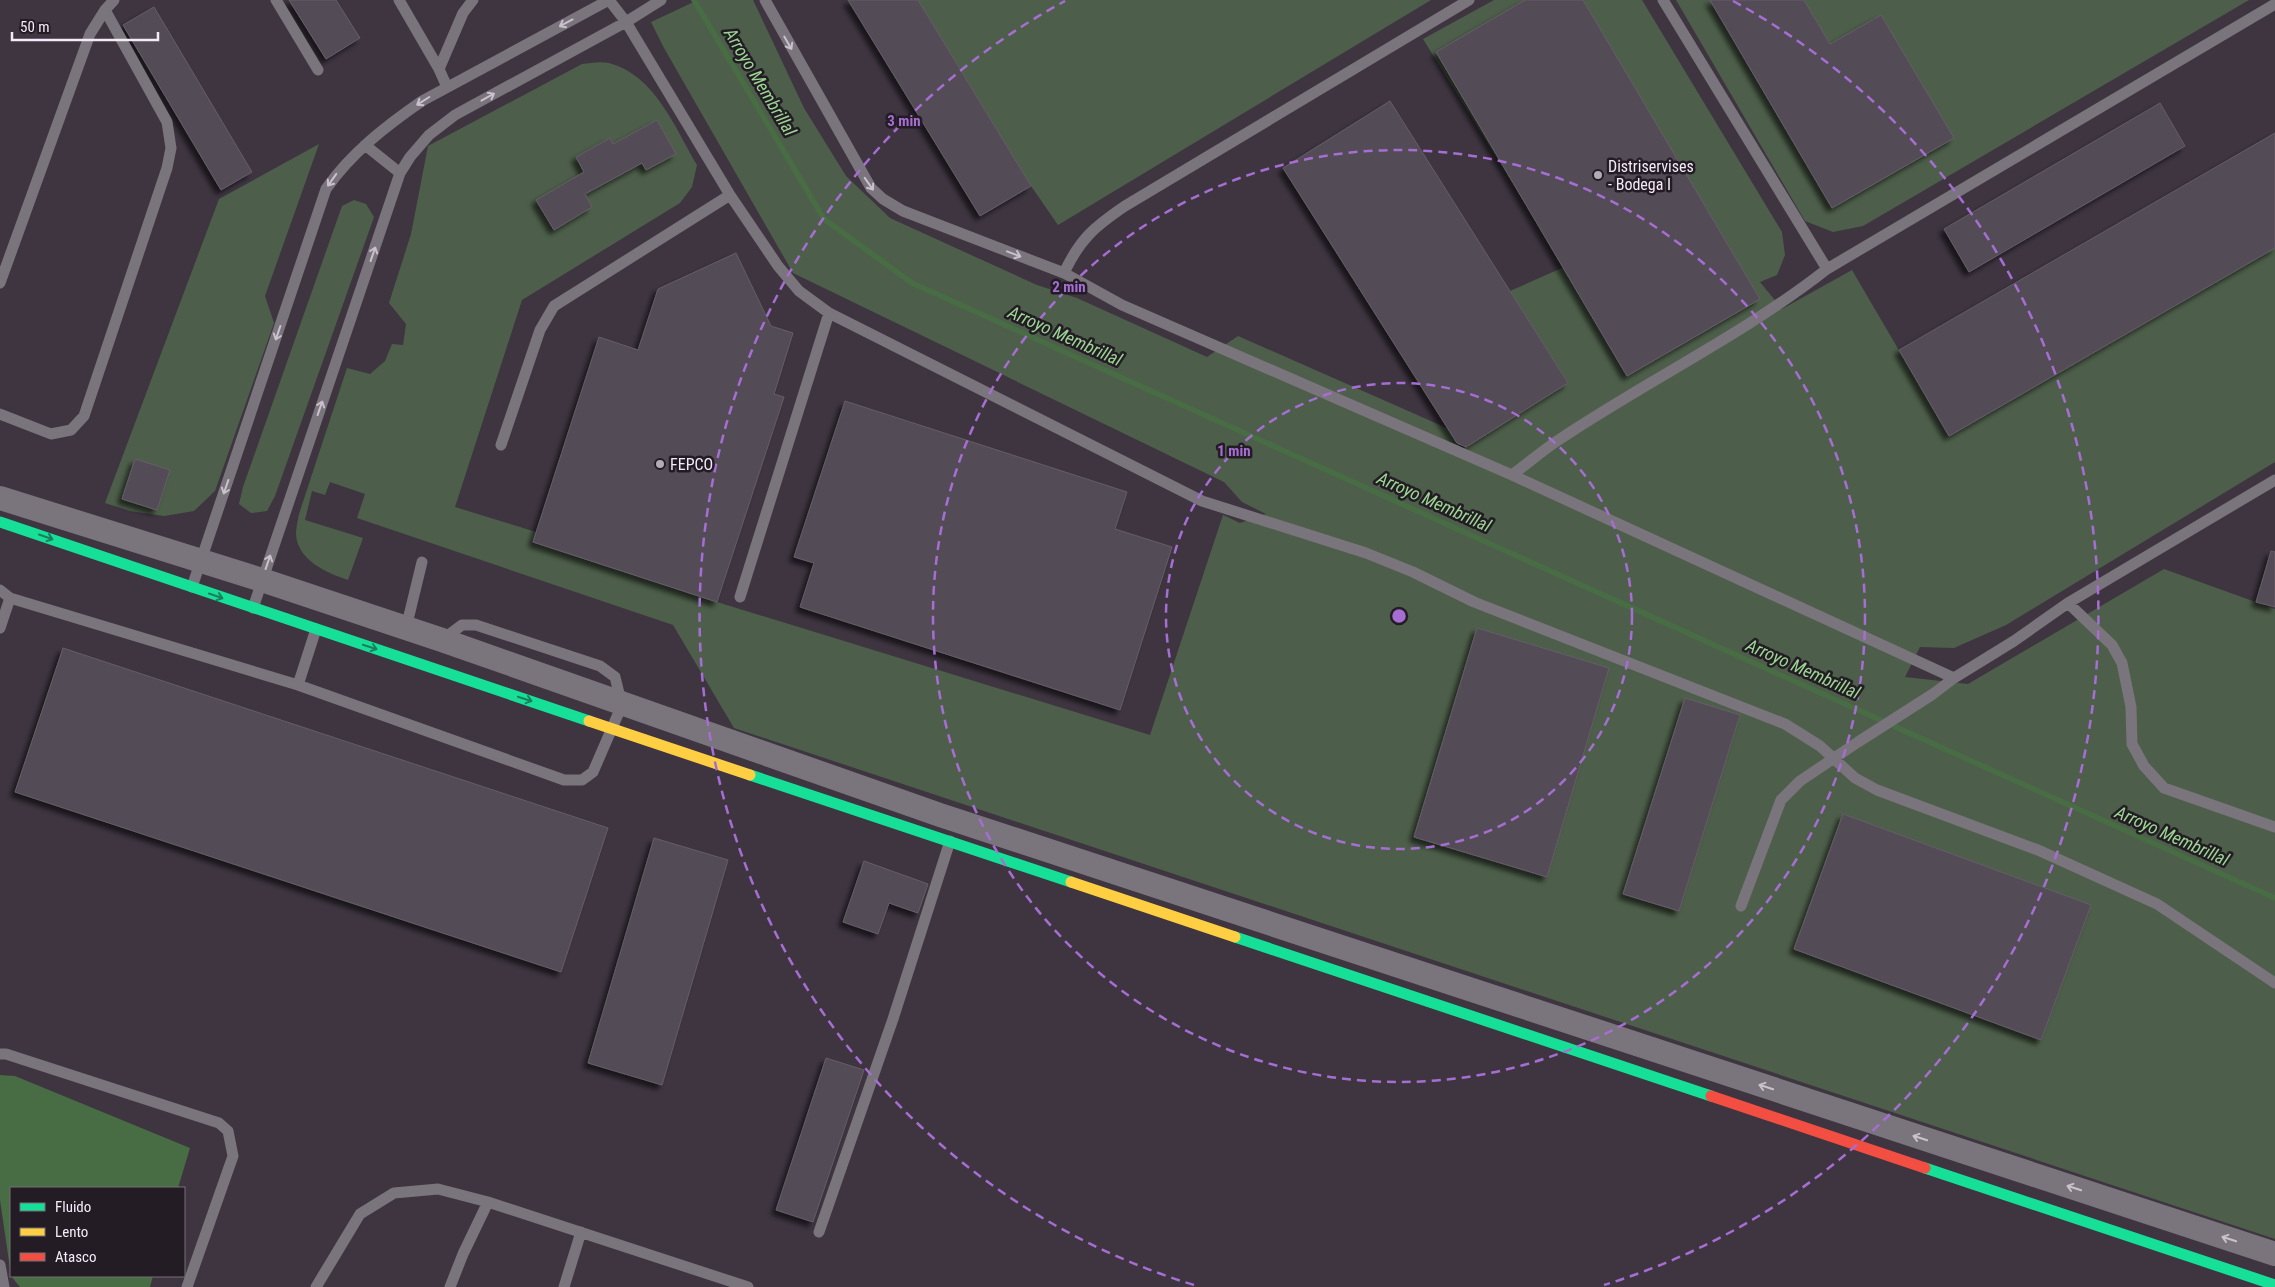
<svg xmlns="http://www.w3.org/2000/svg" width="2275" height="1287" viewBox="0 0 2275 1287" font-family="'Roboto Condensed',sans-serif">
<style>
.green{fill:#4d5f4a}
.water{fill:#486c43}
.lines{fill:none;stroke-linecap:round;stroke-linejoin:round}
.stream{stroke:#486c43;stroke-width:5.5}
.building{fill:#534b56;stroke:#655d68;filter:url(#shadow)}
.lane{stroke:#7a747c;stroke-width:11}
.street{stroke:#7a747c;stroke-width:24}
.fast{stroke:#16e098;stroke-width:11}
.slow{stroke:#ffcf43;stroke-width:11}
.jam{stroke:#f24e42;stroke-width:11}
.oneway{stroke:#cac1cd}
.oneway2{stroke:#1c7e5e}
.ring{fill:none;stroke:#a66ed3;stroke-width:2.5;stroke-dasharray:9 6}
.poi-dot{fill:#b5abb8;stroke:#231c25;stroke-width:2}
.labels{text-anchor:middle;stroke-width:5;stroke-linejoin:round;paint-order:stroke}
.poi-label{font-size:16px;fill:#f5eaf8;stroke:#231c25;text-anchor:start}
.water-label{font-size:18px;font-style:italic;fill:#9ad691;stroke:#231c25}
.centre{fill:#a66ed3;stroke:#231c25;stroke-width:2.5}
.ring-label{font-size:15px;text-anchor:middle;font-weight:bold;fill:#a66ed3;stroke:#231c25;stroke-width:5;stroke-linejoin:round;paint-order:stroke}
</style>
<defs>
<filter id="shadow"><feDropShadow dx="-4.5" dy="4.5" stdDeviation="2.5" flood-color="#0009"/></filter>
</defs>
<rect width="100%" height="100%" fill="#3e3541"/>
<path class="green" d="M 698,0 L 753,0 L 804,108 L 846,176 L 890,218 L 1037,285 L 1077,298 L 1207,357 L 1238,336 L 1449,429 L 1462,449 L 1568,383 L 1510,291 L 1564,267 L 1423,39 L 1494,0 L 1642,0 L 1782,232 L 1785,255 L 1777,275 L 1760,282 L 1782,309 L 1852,270 L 1949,436 L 2275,248 L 2275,462 L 2006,625 L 1954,648 L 1920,647 L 1905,677 L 1968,684 L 2164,569 L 2275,609 L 2275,1239 L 734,728 L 673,625 L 357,518 L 365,494 L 330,482 L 325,495 L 312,491 L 305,520 L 363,538 L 348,580 C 327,573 297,560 296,534 C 296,527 298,520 299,514 L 347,368 L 370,374 L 385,361 L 392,344 L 403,345 L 406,324 L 389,303 L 411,234 L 428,146 L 582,64 C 590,63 601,61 609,63 C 655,75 675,128 697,165 L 692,187 L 680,203 L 522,300 L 455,507 L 536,532 L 533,542 L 717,602 L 1150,735 L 1223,515 L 1240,523 L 1266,514 L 1242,502 L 1224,482 L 793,273 L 664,48 L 651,22 Z
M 918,0 L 1431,0 L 1058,225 L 1031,186 Z
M 1676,0 L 2249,0 L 1863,226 L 1833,232 L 1805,221 Z
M 319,144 L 265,296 L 274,323 L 215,491 L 194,511 L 164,516 L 130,511 L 105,503 L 219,199 Z
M 354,200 L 366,204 L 374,217 L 275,496 L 267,511 L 251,513 L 239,504 L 243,487 L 342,206 Z"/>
<path class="water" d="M 0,1075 L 15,1076 L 190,1148 L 178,1188 L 11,1188 L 11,1275 L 0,1200 Z
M 11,1276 L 153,1276 L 150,1287 L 20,1287 Z"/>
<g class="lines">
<path class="stream" d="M 694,0 L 824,219 L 912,283 L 2275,898"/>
</g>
<path class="building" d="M 289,0 L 336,0 L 360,38 L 326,59 Z
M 848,0 L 918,0 L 1031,186 L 980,216 Z
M 1525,0 L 1583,0 L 1760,299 L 1627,376 L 1436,52 Z
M 1710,0 L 1804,0 L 1830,44 L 1881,15 L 1954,138 L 1832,208 Z
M 154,7 L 252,172 L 221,190 L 123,25 Z
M 1390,101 L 1568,383 L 1466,447 L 1457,443 L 1283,168 Z
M 2160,103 L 2185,146 L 1969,272 L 1944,229 Z
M 657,120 L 676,154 L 646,170 L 642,163 L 585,194 L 592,207 L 554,230 L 536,200 L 584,172 L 576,157 L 610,138 L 613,144 Z
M 2275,133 L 2275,248 L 1949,436 L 1899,350 Z
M 736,253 L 771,326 L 793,333 L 774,394 L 784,397 L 717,602 L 533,542 L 599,337 L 638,350 L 658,289 Z
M 845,401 L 1127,492 L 1115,529 L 1172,547 L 1120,710 L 800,607 L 814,563 L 794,557 Z
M 135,459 L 170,470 L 157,510 L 122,499 Z
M 2271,551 L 2275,552 L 2275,607 L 2256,602 Z
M 1477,628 L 1609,668 L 1547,877 L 1414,837 Z
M 63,648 L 608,828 L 561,972 L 15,792 Z
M 1685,698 L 1740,715 L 1679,911 L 1623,894 Z
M 1843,814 L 2091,905 L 2041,1040 L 1794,949 Z
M 654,838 L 728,860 L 662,1085 L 588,1063 Z
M 864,861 L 928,884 L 918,913 L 889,903 L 878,934 L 843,922 Z
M 826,1058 L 864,1070 L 813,1222 L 776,1210 Z"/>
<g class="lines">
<path class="lane" d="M 276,0 L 318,70
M 399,0 L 439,69 L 447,87
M 609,0 L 626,22 L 730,195 L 778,266 L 799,291 L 829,313 L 1202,501 L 1366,553 L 1413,572 L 1474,602 L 1785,724 L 1820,746 L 1855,778 L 1877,790 L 2038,850 L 2157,904 L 2275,983
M 765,0 L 871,188 L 883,199 L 903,211 L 1064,273 L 1122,305 L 1512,475 L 1954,678
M 1663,0 L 1827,269
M 439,69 L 463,13 L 473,0
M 365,145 L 400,173
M 1064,273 C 1080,239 1094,227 1125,206 L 1469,0
M 0,283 L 90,34 L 105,10 L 114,0
M 0,414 L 51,434 L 71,430 L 84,416 L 167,168 L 171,148 L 167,122 L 105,10
M 501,445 L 540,330 L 554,306 L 730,195
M 1512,475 C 1527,464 1542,451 1557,441 C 1646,381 1743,335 1827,269 L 2275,4
M 192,587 L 326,189 C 351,153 386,126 422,101 L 609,0
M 0,590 L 10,598 L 298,685 L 564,780 L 582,780 L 593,772 L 622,705 L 615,677 L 600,666 L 476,625 L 462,625 L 442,640
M 740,597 L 829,313
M 2068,603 L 2112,645 L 2122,663 L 2131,707 L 2132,744 L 2144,766 L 2164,788 L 2275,827
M 253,608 L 400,173 L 410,157 L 429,135 L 455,115 L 626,22 L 661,0
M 0,628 L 10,598
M 406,628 L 422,562
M 298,685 L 316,629
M 1741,906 L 1781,800 L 1800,781 L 1858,742 L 1933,694 L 1954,678 L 2014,641 L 2068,603 L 2275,480
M 0,1054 L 6,1054 L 219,1123 L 228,1131 L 233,1156 L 187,1287
M 819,1232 L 893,1019 L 950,841
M 0,1265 L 4,1287
M 316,1287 L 360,1214 L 394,1193 L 438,1189 L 488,1202 L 748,1287
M 450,1287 L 463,1254 L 488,1202
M 564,1287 L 581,1232"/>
<path class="street" d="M 0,498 L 262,580 L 442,640 L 940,815 L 2275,1254"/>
<path class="fast" d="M 0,522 L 589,721
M 750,775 L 1071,882
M 1235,937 L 1711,1096
M 1925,1168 L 2275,1285"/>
<path class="slow" d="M 589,721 L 750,775
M 1071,882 L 1235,937"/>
<path class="jam" d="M 1711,1096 L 1925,1168"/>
</g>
<defs><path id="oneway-shaft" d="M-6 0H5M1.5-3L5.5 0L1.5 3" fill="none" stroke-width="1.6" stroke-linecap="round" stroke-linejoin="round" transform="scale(1.25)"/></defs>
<g class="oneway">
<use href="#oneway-shaft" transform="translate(566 23) rotate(152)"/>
<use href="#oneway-shaft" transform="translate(788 43) rotate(60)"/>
<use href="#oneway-shaft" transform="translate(488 97) rotate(-29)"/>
<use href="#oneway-shaft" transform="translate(423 101) rotate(148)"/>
<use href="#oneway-shaft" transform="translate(332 180) rotate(125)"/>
<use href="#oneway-shaft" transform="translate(869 184) rotate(55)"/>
<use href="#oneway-shaft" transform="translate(373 254) rotate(-71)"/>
<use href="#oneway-shaft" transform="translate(1014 254) rotate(21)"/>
<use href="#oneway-shaft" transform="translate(278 333) rotate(109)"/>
<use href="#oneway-shaft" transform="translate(320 408) rotate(-71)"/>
<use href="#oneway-shaft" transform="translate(226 487) rotate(109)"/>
<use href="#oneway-shaft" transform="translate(268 562) rotate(-71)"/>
<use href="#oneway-shaft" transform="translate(1766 1087) rotate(-162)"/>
<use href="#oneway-shaft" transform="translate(1920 1138) rotate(-162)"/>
<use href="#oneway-shaft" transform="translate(2074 1188) rotate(-162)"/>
<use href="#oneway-shaft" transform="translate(2229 1239) rotate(-162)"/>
</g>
<g class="oneway2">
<use href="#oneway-shaft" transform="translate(46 537) rotate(19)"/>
<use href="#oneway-shaft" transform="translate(216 596) rotate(19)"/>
<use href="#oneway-shaft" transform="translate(370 647) rotate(18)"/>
<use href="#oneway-shaft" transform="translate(525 699) rotate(18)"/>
</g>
<g class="ring">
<circle cx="1399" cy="616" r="233"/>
<circle cx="1399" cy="616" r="466"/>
<path d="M1194 1285A700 700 0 0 1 1065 1M1733 1A700 700 0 0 1 1604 1285"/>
</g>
<g class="poi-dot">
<circle cx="1598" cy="175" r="5"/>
<circle cx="660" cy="464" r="5"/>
</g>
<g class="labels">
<g class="poi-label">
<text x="1608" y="172">Distriservises<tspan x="1608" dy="18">- Bodega I</tspan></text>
<text x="670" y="470">FEPCO</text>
</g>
<g class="water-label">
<text transform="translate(760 82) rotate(59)" y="6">Arroyo Membrillal</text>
<text transform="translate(1065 336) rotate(24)" y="6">Arroyo Membrillal</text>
<text transform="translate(1434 502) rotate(24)" y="6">Arroyo Membrillal</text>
<text transform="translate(1803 669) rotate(24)" y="6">Arroyo Membrillal</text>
<text transform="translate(2172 836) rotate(24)" y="6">Arroyo Membrillal</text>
</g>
</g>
<circle cx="1399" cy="616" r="8" class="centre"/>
<g class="ring-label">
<text x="904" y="126">3 min</text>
<text x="1069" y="292">2 min</text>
<text x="1234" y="456">1 min</text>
</g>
<rect x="10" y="1187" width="175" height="90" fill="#231c25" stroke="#776e79"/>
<rect x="20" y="1203" width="25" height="8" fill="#16e098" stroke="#776e79"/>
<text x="55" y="1212" font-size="15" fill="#f5eaf8">Fluido</text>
<rect x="20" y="1228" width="25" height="8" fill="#ffcf43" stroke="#776e79"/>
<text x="55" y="1237" font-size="15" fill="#f5eaf8">Lento</text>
<rect x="20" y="1253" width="25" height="8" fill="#f24e42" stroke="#776e79"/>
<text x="55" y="1262" font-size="15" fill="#f5eaf8">Atasco</text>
<path d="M12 32v8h146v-8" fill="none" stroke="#f5eaf8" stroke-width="2.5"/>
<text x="20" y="32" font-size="15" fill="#f5eaf8" stroke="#231c25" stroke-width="4" paint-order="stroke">50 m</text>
</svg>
